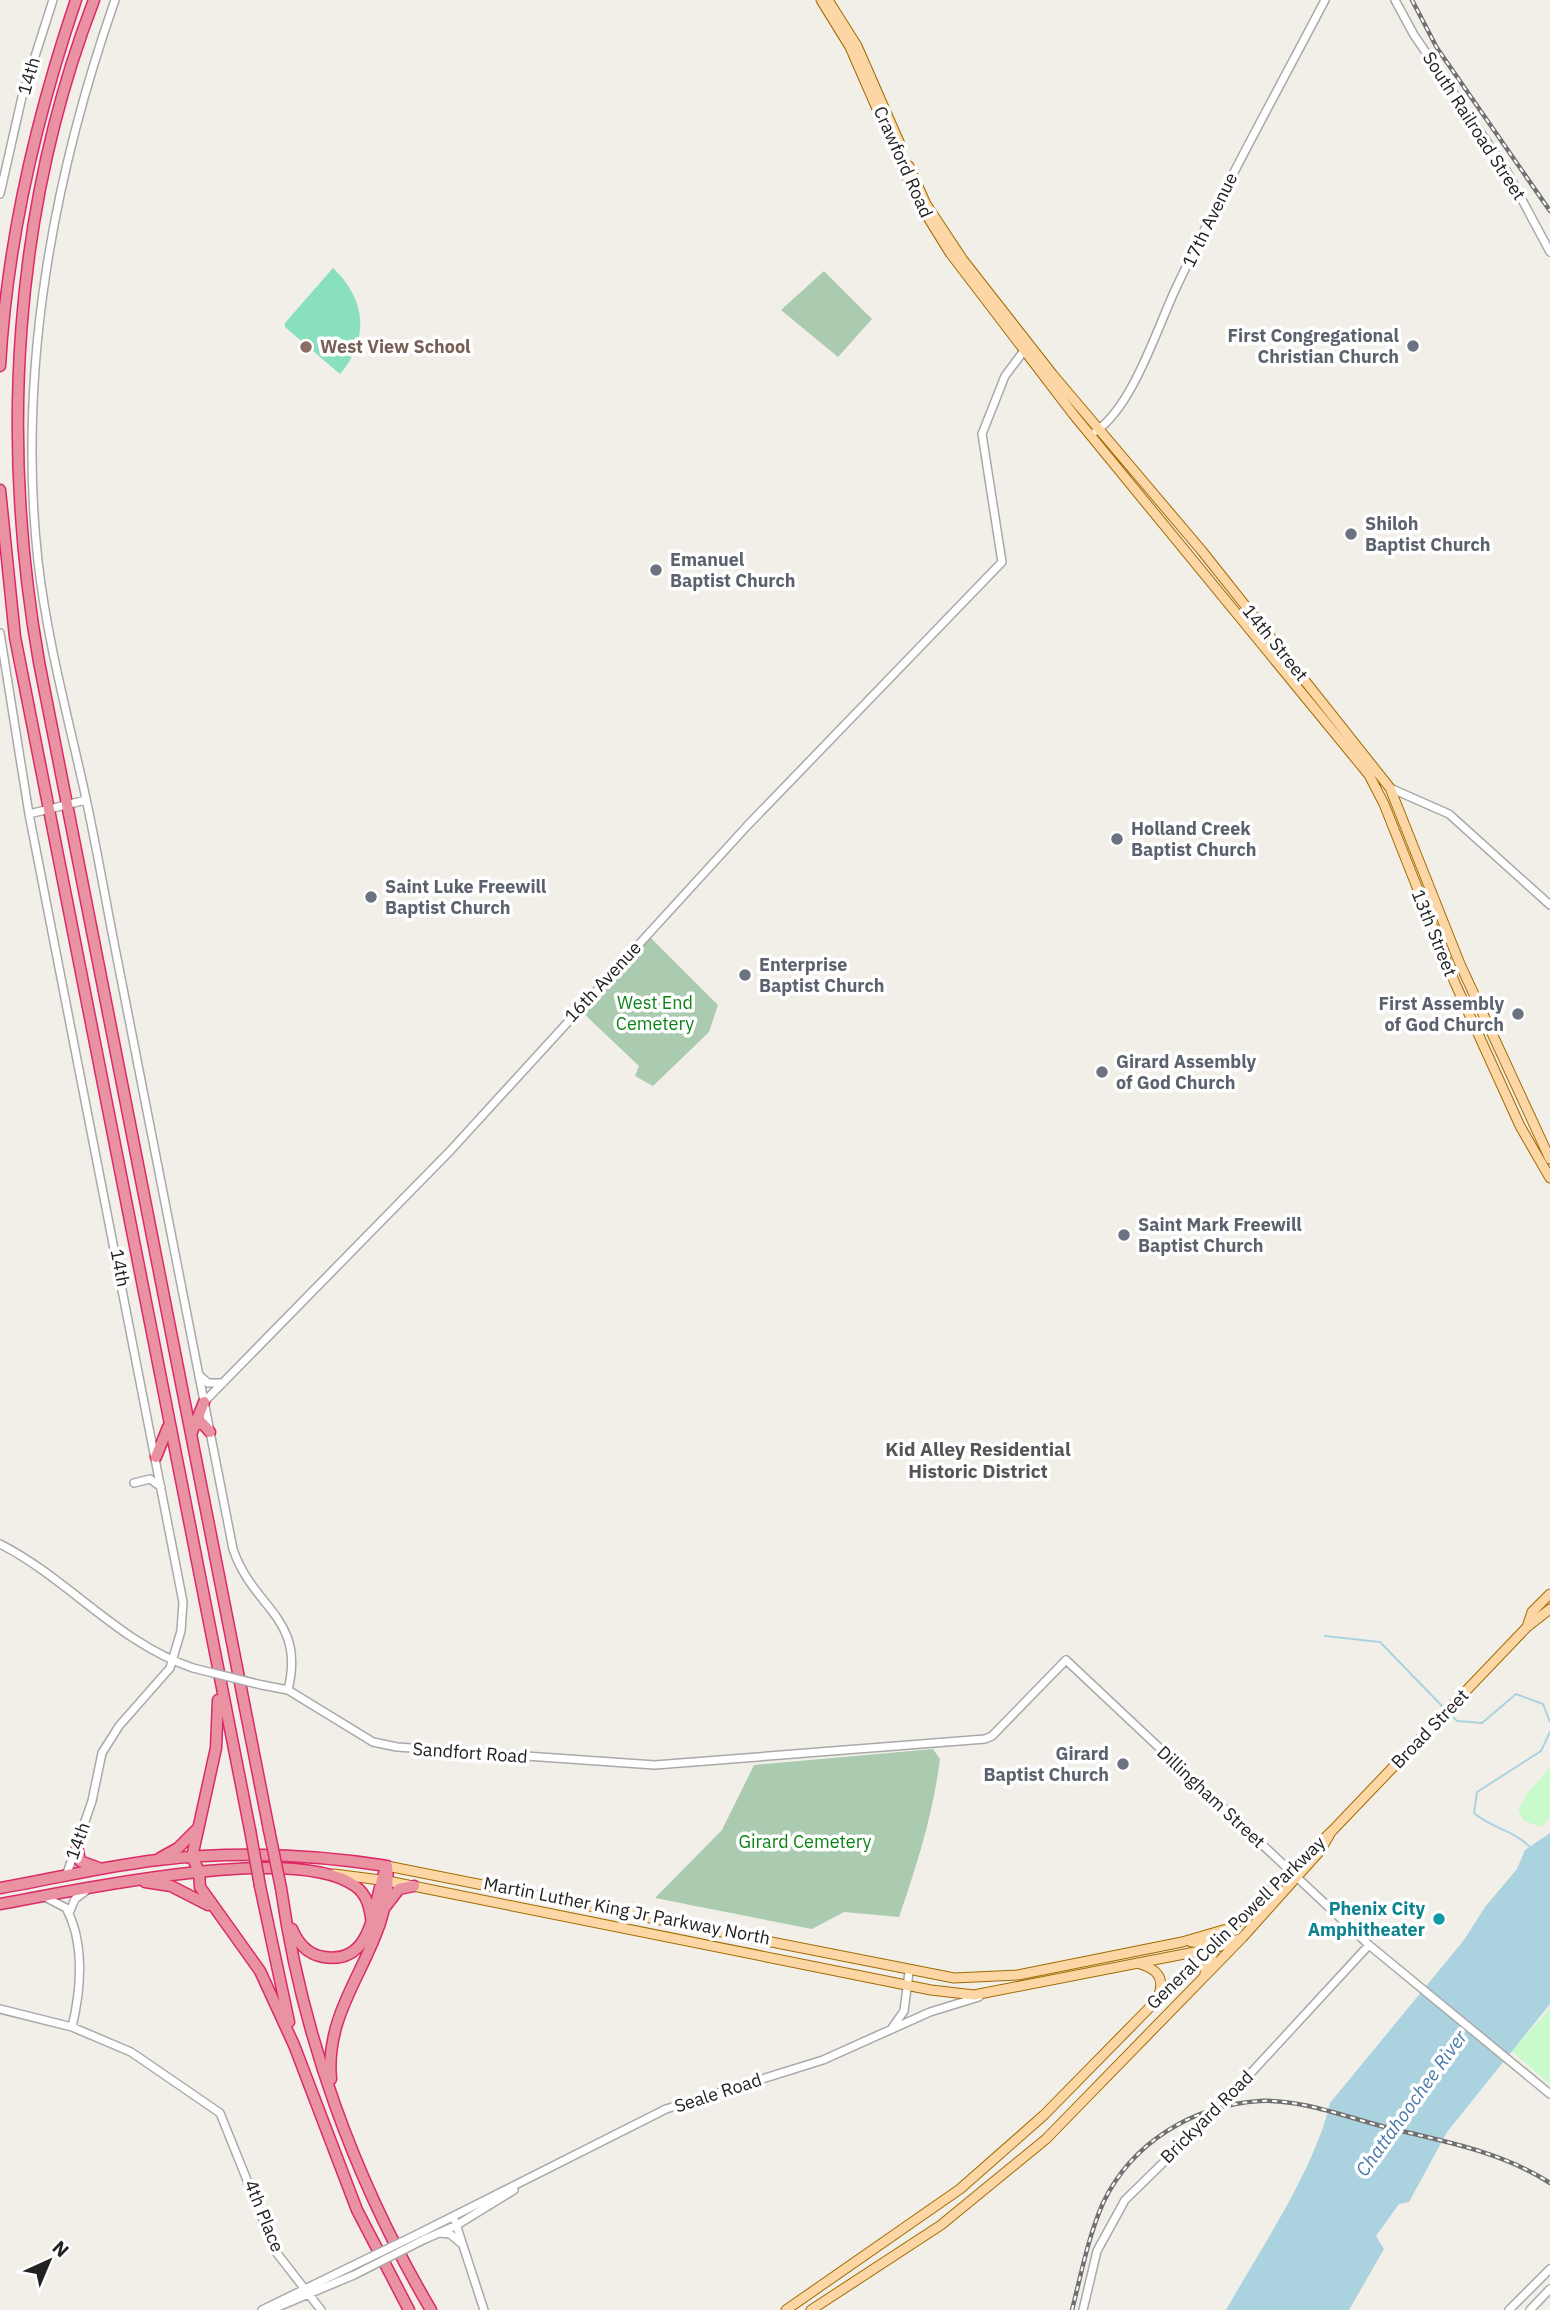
<svg xmlns="http://www.w3.org/2000/svg" width="1550" height="2310" viewBox="0 0 1550 2310" font-family="'IBM Plex Sans',sans-serif">
<style>
.cemetery{fill:#aacbaf}
.park{fill:#c8facc}
.pitch{fill:#88e0be}
.water{fill:#aad3df}
.lines{fill:none;stroke-linecap:round;stroke-linejoin:round}
.stream{stroke:#aad3df;stroke-width:2}
.minor-casing{stroke:#a9a9a9;stroke-width:10}
.major-casing{stroke:#a06b00;stroke-width:11}
.highway-casing{stroke:#dc2a67;stroke-width:13}
.minor{stroke:#fff;stroke-width:7}
.major{stroke:#fcd6a4;stroke-width:9}
.highway{stroke:#e892a2;stroke-width:10}
.rail-casing{stroke:#707070;stroke-width:4.5}
.rail{stroke:#fff;stroke-width:2;stroke-dasharray:5;stroke-linecap:butt}
.minor-bridge-casing{stroke:#a9a9a9;stroke-width:10;stroke-linecap:butt}
.highway-bridge-casing{stroke:#dc2a67;stroke-width:13;stroke-linecap:butt}
.minor-bridge{stroke:#fff;stroke-width:7}
.highway-bridge{stroke:#e892a2;stroke-width:10}
.worship-dot{fill:#6b7280;stroke:#fff;stroke-width:2.5}
.education-dot{fill:#8d6e63;stroke:#fff;stroke-width:2.5}
.culture-dot{fill:#0f9aa8;stroke:#fff;stroke-width:2.5}
.labels{text-anchor:middle;stroke-width:7;stroke-linejoin:round;paint-order:stroke}
.street-label{font-size:18px;fill:#222;stroke:#fff}
.worship-label{font-size:18px;font-weight:bold;fill:#5b616d;stroke:#fff;text-anchor:start}
.education-label{font-size:18px;font-weight:bold;fill:#785e54;stroke:#fff;text-anchor:start}
.park-label{font-size:18px;fill:#0c8416;stroke:#fff}
.culture-label{font-size:18px;font-weight:bold;fill:#0d838f;stroke:#fff;text-anchor:end}
.neighbourhood-label{font-size:19px;font-weight:bold;fill:#555;stroke:#fff}
.water-label{font-size:19px;font-style:italic;fill:#4a7aab;stroke:#fff}
</style>
<rect width="100%" height="100%" fill="#f2efe9"/>
<path class="cemetery" d="M 824,271 L 872,319 L 838,357 L 781,310 Z
M 650,937 L 718,1005 L 709,1032 L 653,1086 L 635,1076 L 639,1066 L 581,1011 Z
M 933,1749 L 940,1759 C 933,1814 917,1865 899,1917 L 844,1912 L 812,1929 L 655,1898 L 722,1830 L 754,1765 Z"/>
<path class="park" d="M 1550,1768 L 1550,1816 L 1542,1827 L 1524,1821 L 1518,1810 L 1528,1792 Z
M 1550,2009 L 1550,2084 L 1511,2051 Z"/>
<path class="pitch" d="M 333,268 C 366,299 370,339 340,374 L 285,327 L 285,323 Z"/>
<path class="water" d="M 1550,1833 L 1550,2004 L 1447,2132 L 1409,2202 L 1399,2204 L 1376,2236 L 1384,2249 L 1349,2310 L 1226,2310 C 1261,2248 1314,2171 1330,2103 L 1464,1940 L 1485,1907 L 1517,1869 L 1525,1850 Z"/>
<g class="lines">
<path class="stream" d="M 1325,1636 L 1380,1642 L 1443,1707
M 1450,1714 L 1457,1721 L 1482,1723 L 1516,1694 L 1543,1704 L 1550,1722
M 1530,1847 C 1513,1830 1491,1828 1474,1813 L 1477,1792 L 1541,1751 L 1550,1732"/>
<defs>
<path id="minor" d="M 115,0 C 53,177 17,373 38,561 C 47,640 68,717 85,794 C 97,849 106,903 117,958 C 156,1155 194,1352 233,1549 C 253,1609 306,1617 288,1690
M 1395,0 L 1414,35 L 1505,168 L 1550,252
M 0,194 L 22,97 L 53,0
M 1096,431 C 1133,406 1157,328 1176,288 C 1222,190 1275,96 1325,0
M 0,633 L 29,814 L 183,1602 L 181,1631 L 170,1668 L 119,1726 L 102,1753 L 92,1801 L 66,1876
M 1390,788 L 1449,814 L 1550,905
M 29,814 L 86,800
M 200,1376 L 208,1383 L 223,1383
M 204,1402 L 451,1150 L 747,826 L 1002,562 L 982,434 L 1005,376 L 1026,348
M 134,1483 L 150,1479 L 161,1487
M 0,1544 C 69,1579 118,1643 193,1668
M 262,1685 L 288,1690 L 373,1742 L 397,1747 L 655,1765 L 985,1739 L 992,1736 L 1066,1660 L 1369,1945 L 1550,2094
M 45,1897 L 66,1908 C 85,1943 81,1990 72,2027
M 69,1913 L 75,1899 L 87,1890
M 0,2009 L 72,2027 L 131,2052 L 220,2113 L 276,2252 L 321,2310
M 892,2028 L 904,2011 L 909,1972
M 455,2221 L 484,2310
M 439,2233 L 450,2234 L 462,2244
M 418,2234 L 666,2109 L 823,2060 L 930,2012 L 979,1997
M 423,2240 L 457,2225 L 514,2190
M 273,2309 L 354,2275
M 262,2310 L 350,2267
M 1083,2310 L 1097,2251 L 1125,2200 L 1214,2113 L 1369,1945
M 1509,2310 L 1550,2269
M 1530,2310 L 1550,2289"/>
<path id="major" d="M 821,0 L 850,47 L 916,198 L 950,253 L 1073,414 L 1369,775 L 1384,804 L 1455,983 L 1520,1126 L 1550,1178
M 828,0 L 857,46 L 900,144
M 909,166 L 926,204 L 963,260 L 1053,375 L 1202,551 L 1390,788 L 1460,964 L 1550,1159
M 1527,1627 L 1532,1612 L 1550,1594
M 387,1866 L 954,1978 L 1018,1975 L 1182,1942 L 1230,1928
M 334,1874 L 388,1881 L 931,1990 L 974,1995 L 1215,1948 L 1242,1938
M 1191,1942 L 1207,1943 L 1215,1948 L 1205,1973
M 1137,1963 C 1156,1968 1166,1977 1158,1997
M 786,2310 L 960,2189 L 1044,2115 L 1157,2000 L 1333,1830 L 1527,1627 L 1550,1609
M 811,2310 L 941,2225 L 1046,2139 L 1242,1938 L 1320,1851 L 1330,1834"/>
<path id="highway" d="M 94,0 C 13,211 0,441 39,662 L 269,1830
M 0,366 C 7,241 36,118 76,0
M 0,490 L 15,637 L 250,1830
M 193,1425 L 202,1423 L 210,1432
M 192,1432 L 204,1402
M 156,1457 L 168,1427
M 218,1700 L 216,1748 L 192,1857 L 199,1871 L 200,1887 L 260,1971 L 294,2045 L 357,2210 L 409,2310
M 77,1846 L 80,1861 L 99,1868
M 160,1858 L 178,1848 L 196,1830
M 145,1882 L 171,1886 L 208,1905
M 260,1886 L 289,2022
M 0,1888 C 53,1879 105,1866 158,1860 C 235,1851 310,1854 387,1866
M 281,1888 C 302,2036 355,2181 431,2310
M 0,1904 C 74,1891 294,1842 355,1886 C 368,1895 370,1909 372,1924
M 386,1906 L 399,1889 L 414,1886
M 292,1929 C 298,1943 308,1955 324,1957 C 376,1965 372,1901 386,1868
M 331,2079 C 323,1997 395,1946 387,1866"/>
</defs>
<use href="#minor" class="minor-casing"/>
<use href="#major" class="major-casing"/>
<use href="#highway" class="highway-casing"/>
<use href="#minor" class="minor"/>
<use href="#major" class="major"/>
<use href="#highway" class="highway"/>
<defs>
<path id="rail" d="M 1412,0 L 1437,48 L 1550,211
M 1072,2310 C 1081,2275 1088,2237 1103,2203 C 1132,2142 1194,2105 1260,2101 C 1301,2099 1346,2117 1385,2127 C 1441,2141 1501,2151 1550,2183"/>
</defs>
<use href="#rail" class="rail-casing"/>
<use href="#rail" class="rail"/>
<defs>
<path id="minor-bridge" d="M 193,1668 L 262,1685
M 350,2267 L 418,2234
M 354,2275 L 423,2240"/>
<path id="highway-bridge" d="M 250,1830 L 260,1886
M 269,1830 L 281,1888"/>
</defs>
<use href="#minor-bridge" class="minor-bridge-casing"/>
<use href="#highway-bridge" class="highway-bridge-casing"/>
<use href="#minor-bridge" class="minor-bridge"/>
<use href="#highway-bridge" class="highway-bridge"/>
</g>
<g class="worship-dot">
<circle cx="1413" cy="346" r="7"/>
<circle cx="1351" cy="534" r="7"/>
<circle cx="656" cy="570" r="7"/>
<circle cx="1117" cy="839" r="7"/>
<circle cx="371" cy="897" r="7"/>
<circle cx="745" cy="975" r="7"/>
<circle cx="1518" cy="1014" r="7"/>
<circle cx="1102" cy="1072" r="7"/>
<circle cx="1124" cy="1235" r="7"/>
<circle cx="1123" cy="1764" r="7"/>
</g>
<circle class="education-dot" cx="306" cy="347" r="7"/>
<circle class="culture-dot" cx="1439" cy="1919" r="7"/>
<g class="labels">
<g class="street-label">
<text transform="translate(29 76) rotate(-74)" y="6">14th</text>
<text transform="translate(1474 126) rotate(57)" y="6">South Railroad Street</text>
<text transform="translate(903 162) rotate(66)" y="6">Crawford Road</text>
<text transform="translate(1210 220) rotate(-64)" y="6">17th Avenue</text>
<text transform="translate(1275 643) rotate(51)" y="6">14th Street</text>
<text transform="translate(1434 933) rotate(68)" y="6">13th Street</text>
<text transform="translate(603 982) rotate(-47)" y="6">16th Avenue</text>
<text transform="translate(120 1268) rotate(79)" y="6">14th</text>
<text transform="translate(1430 1729) rotate(-46)" y="6">Broad Street</text>
<text transform="translate(470 1753) rotate(4)" y="6">Sandfort Road</text>
<text transform="translate(1211 1797) rotate(43)" y="6">Dillingham Street</text>
<text transform="translate(78 1841) rotate(-70)" y="6">14th</text>
<text transform="translate(627 1911) rotate(11)" y="6">Martin Luther King Jr Parkway North</text>
<text transform="translate(1236 1923) rotate(-44)" y="6">General Colin Powell Parkway</text>
<text transform="translate(718 2093) rotate(-18)" y="6">Seale Road</text>
<text transform="translate(1207 2117) rotate(-45)" y="6">Brickyard Road</text>
<text transform="translate(264 2216) rotate(68)" y="6">4th Place</text>
</g>
<g class="worship-label">
<text x="1399" y="342" text-anchor="end">First Congregational<tspan x="1399" dy="21">Christian Church</tspan></text>
<text x="1365" y="530">Shiloh<tspan x="1365" dy="21">Baptist Church</tspan></text>
<text x="670" y="566">Emanuel<tspan x="670" dy="21">Baptist Church</tspan></text>
<text x="1131" y="835">Holland Creek<tspan x="1131" dy="21">Baptist Church</tspan></text>
<text x="385" y="893">Saint Luke Freewill<tspan x="385" dy="21">Baptist Church</tspan></text>
<text x="759" y="971">Enterprise<tspan x="759" dy="21">Baptist Church</tspan></text>
<text x="1504" y="1010" text-anchor="end">First Assembly<tspan x="1504" dy="21">of God Church</tspan></text>
<text x="1116" y="1068">Girard Assembly<tspan x="1116" dy="21">of God Church</tspan></text>
<text x="1138" y="1231">Saint Mark Freewill<tspan x="1138" dy="21">Baptist Church</tspan></text>
<text x="1109" y="1760" text-anchor="end">Girard<tspan x="1109" dy="21">Baptist Church</tspan></text>
</g>
<g class="education-label">
<text x="320" y="353">West View School</text>
</g>
<g class="park-label">
<text x="655" y="1009">West End<tspan x="655" dy="21">Cemetery</tspan></text>
<text x="805" y="1848">Girard Cemetery</text>
</g>
<g class="culture-label">
<text x="1425" y="1915">Phenix City<tspan x="1425" dy="21">Amphitheater</tspan></text>
</g>
<g class="neighbourhood-label">
<text x="978" y="1456">Kid Alley Residential<tspan x="978" dy="22">Historic District</tspan></text>
</g>
<g class="water-label">
<text transform="translate(1411 2103) rotate(-54)" y="7">Chattahoochee River</text>
</g>
</g>
<g transform="translate(49 2261) rotate(44)" stroke="#ffffff" stroke-width="5" paint-order="stroke">
<path d="M0-5L12 26L0 18L-12 26Z" fill="#222222"/>
<text y="-10" font-size="19" font-weight="bold" text-anchor="middle" fill="#222222">N</text>
</g>
</svg>
